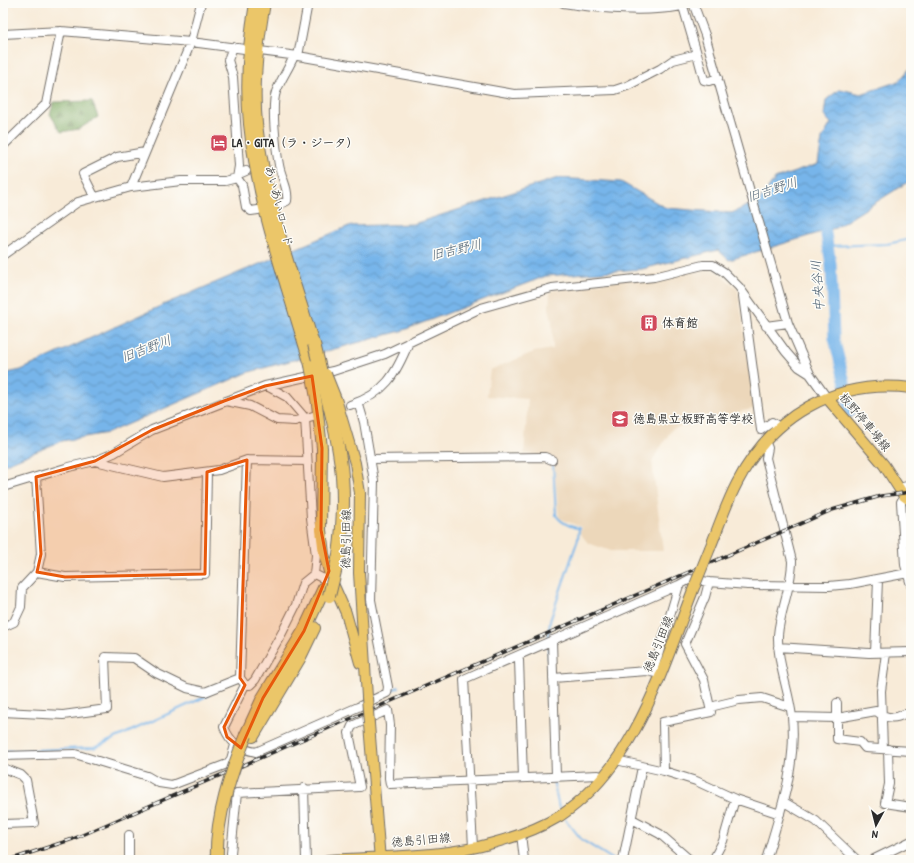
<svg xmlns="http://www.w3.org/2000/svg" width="914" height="863" viewBox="0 0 914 863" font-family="'Patrick Hand','Klee One',sans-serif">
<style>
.built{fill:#ecd7ba}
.forest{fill:url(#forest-firs);stroke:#546946}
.water{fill:url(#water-waves);stroke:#51708a}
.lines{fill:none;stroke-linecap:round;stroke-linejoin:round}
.stream{stroke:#77b5ea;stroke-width:2}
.river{stroke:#77b5ea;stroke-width:11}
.minor-tunnel{stroke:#cfc5b5;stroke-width:8;stroke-dasharray:8 4;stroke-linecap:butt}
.minor-casing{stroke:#736e68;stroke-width:10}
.major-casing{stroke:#736e68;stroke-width:12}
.highway-casing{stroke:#736e68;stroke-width:14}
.minor{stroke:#fff;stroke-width:8}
.major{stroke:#ebc669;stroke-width:10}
.highway{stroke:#ebc669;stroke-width:12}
.rail-casing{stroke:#2b2b2b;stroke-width:3.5}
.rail{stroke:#fdfcf7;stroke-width:2;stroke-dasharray:6;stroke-linecap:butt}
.major-bridge-casing{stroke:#736e68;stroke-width:12;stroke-linecap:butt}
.highway-bridge-casing{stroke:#736e68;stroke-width:14;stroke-linecap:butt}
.major-bridge{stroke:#ebc669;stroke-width:10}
.highway-bridge{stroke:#ebc669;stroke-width:12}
.marked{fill:#e8590c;fill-opacity:0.2;stroke:#e8590c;stroke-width:3;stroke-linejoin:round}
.labels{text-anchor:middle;stroke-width:3;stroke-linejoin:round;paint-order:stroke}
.poi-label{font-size:12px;font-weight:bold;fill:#2b2b2b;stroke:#fdfcf7;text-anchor:start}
.street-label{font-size:12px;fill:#2b2b2b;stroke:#fdfcf7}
.water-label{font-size:13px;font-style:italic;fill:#465b6e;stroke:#fdfcf7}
</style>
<defs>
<pattern id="forest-firs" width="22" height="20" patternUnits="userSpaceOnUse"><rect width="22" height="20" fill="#7da760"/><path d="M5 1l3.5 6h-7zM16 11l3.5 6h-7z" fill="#67884f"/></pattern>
<pattern id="water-waves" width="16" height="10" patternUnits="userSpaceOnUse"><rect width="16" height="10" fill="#77b5ea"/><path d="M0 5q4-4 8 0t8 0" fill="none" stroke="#6293be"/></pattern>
</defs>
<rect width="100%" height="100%" fill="#fdfcf7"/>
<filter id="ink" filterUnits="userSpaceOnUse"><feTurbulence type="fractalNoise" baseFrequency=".025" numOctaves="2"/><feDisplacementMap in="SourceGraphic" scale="8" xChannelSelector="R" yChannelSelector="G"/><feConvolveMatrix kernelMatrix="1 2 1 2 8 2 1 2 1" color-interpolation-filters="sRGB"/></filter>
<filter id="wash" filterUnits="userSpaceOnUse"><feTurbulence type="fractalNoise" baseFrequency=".012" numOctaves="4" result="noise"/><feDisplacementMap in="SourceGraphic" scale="16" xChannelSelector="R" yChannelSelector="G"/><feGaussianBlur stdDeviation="0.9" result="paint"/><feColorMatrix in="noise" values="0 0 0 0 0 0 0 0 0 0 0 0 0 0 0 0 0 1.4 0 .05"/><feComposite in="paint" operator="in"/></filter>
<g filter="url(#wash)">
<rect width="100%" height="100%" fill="#f8ebd8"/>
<path class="built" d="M 703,267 L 712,268 L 731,283 L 738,291 L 756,408 L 672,429 L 652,461 L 663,551 L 611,551 L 588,543 L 580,533 L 581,527 L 559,518 L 553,457 L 524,454 L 528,399 L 487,396 L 490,370 L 534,352 L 553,349 L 552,321 L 549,308 L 550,293 L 554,290 Z"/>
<path class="forest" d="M 92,101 L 98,117 L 79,129 L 61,132 L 50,114 L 54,102 Z"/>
<path class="water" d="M 911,67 L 911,180 L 835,228 L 729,260 L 718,250 L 642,269 L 546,276 L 401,331 L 249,372 L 107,433 L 62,441 L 3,465 L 3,374 L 21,370 L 165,304 L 349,226 L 413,224 L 558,178 L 621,182 L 666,208 L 732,213 L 760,200 L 775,179 L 818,164 L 822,139 L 831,123 L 824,116 L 826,100 L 840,89 L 861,94 L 899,81 Z"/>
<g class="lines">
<path class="stream" d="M 827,246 L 887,244 L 911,239
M 548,640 L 550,621 L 578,539 L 579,528 C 572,528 560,522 556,515 L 553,463
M 548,644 L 549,672
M 389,691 L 399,687
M 228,727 L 237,709
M 3,751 L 94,748 L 209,695
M 553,780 L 559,808
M 566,820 L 582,840 L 614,860"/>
<path class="river" d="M 823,216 L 831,264 L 834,338 L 845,383
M 848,402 L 850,412"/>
</g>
</g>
<g filter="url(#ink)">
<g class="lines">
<path class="minor-tunnel" d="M 246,171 L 272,169
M 313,416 L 350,405"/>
<defs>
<path id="minor" d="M 563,3 C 603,9 643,13 682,6
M 693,3 L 705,35 L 788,323 L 810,374 L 827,398
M 3,34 L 61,31 L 191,42 L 298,56 L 514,94 L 615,90 L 627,86 L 660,69 L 673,60 L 697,54 L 682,3
M 233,47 L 228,60 L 233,77 L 239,166 L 237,178 L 242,185 L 246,207 L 251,211 L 258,210
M 697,54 L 704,80 L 709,81 L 718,78
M 298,56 L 308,3
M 3,146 L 46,104 L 61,31
M 239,174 L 246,171
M 131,187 L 181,181 L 225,181 L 237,178
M 94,196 L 83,174 L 117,157 L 145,152
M 280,204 L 287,201 C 289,189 281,177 279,165 C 276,149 271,106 276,92 C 281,79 289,68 294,56
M 3,255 L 78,202 L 131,187 L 191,42 L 201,3
M 743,296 L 761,430 L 772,422 L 779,427
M 766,326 L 788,323
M 267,386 L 287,397 L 305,418 L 311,518 L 316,555 L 314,574 L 303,583 L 296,605 L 282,633 L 255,680 L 250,685 L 245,685 L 224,727 C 230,743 240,749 256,752 L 358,707 L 387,693 L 388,687 L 371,600 L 374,481 L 364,422 L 358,402
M 226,401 L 250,406 L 277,420 L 295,421 L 313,416
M 350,405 C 385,394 396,374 409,342
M 765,441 L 768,448 L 766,458 L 792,561 C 792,586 780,610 778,635 C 777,663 789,690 792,717 C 797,766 780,813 766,860
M 371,459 L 545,457 L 552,460
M 95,461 L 163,477 L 219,470 L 247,460 L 307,461
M 3,487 L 69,467 L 95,461 L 114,453 L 152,430 L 265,386 L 333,371 L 385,354 L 481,308 L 552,288 L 654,277 L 703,265 L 713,265 L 724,272 L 739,287 L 786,352 L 799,367 L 810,374
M 899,488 L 911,485
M 904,496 L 901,502 L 905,565 L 911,585
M 37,572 L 65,577 L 205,574 L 207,472
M 314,574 L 322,578 L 331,579
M 3,627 L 14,622 L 21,607 L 22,588 L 37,572 L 41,554 L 36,477
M 552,640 L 556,776
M 778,647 L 869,653 L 911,652
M 875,653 L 878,580
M 519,660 L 523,778
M 653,672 L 679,585
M 553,678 L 647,671 L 660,674
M 243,682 L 240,678 L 247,460
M 837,703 L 837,739 L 860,742 L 865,748 L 911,751
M 710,707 L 739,700 L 762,698 L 790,707
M 3,712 L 63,715 L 107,709 L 105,657 L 134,658 L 156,673 L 187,688 L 205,692 L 240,678
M 792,717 L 837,718 L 876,711 C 885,718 894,720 904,714 L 911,715
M 883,749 L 881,691 L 886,653
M 888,749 L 889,784 L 885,803 L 911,807
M 3,756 L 75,754 L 147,776 L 159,783 L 172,785 L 227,764 L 231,759 L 235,745
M 616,760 L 664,771 L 696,781 L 735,799 L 780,814
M 3,768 L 21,775 L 26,780 L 34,823 L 3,824
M 664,771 L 663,722 L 711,712 L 704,680 L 685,644 L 705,597 L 709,582 L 748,585 L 829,586 L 850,584 L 908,573
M 304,788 L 306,860
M 784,802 L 816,821 L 857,860
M 632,819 L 660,834 L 690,860
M 521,834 L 524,860
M 129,835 L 129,860
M 473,847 L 464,679 L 679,585 L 690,579 L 709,582
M 232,860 L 231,853 L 237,793 L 360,787 L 349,733 L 352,726 L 388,710 L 390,725 L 389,778 L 390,784 L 598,775 L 603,777
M 623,860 L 642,767
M 713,860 L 723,841 L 735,799
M 872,860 L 911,841"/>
<path id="major" d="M 255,3 C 248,43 245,83 249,124 C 257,206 287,286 310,365
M 265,3 C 258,42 253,84 257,124 C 265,199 292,272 314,344
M 827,398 L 884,465 L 904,496 L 911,501
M 336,399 L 355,463 L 360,493 L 359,573 L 367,697
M 317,404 L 322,448 L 321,530 L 324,554 L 331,579 L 346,613 L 360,663
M 710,548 C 719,526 726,504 737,483 C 772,415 835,379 911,388
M 369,724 L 380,860
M 328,860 C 381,856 442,858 493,843 C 515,837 540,828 560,816 C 637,765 663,666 695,585"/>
<path id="highway" d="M 328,401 C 343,458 347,497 339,555
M 246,735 L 263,698 L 304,631 L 324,588
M 253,736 L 299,659 L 314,628"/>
</defs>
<use href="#minor" class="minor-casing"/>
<use href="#major" class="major-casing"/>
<use href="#highway" class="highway-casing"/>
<use href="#minor" class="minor"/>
<use href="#major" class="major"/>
<use href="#highway" class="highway"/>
<defs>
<path id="rail" d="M 9,860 L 73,839 L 832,510 L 881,496 L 911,492"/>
</defs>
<use href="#rail" class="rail-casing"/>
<use href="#rail" class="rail"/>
<defs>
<path id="major-bridge" d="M 310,365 L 317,404
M 326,374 L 336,399
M 695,585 L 710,548
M 367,697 L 369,724"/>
<path id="highway-bridge" d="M 314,344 L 328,401
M 329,596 L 339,555
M 217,860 C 215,819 231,773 246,735"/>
</defs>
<use href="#major-bridge" class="major-bridge-casing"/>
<use href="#highway-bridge" class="highway-bridge-casing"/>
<use href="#major-bridge" class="major-bridge"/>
<use href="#highway-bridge" class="highway-bridge"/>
</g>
</g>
<path class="marked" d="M 312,376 L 322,448 L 321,530 L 329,571 L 304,631 L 263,698 L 241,748 L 227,737 L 224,727 L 245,685 L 240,678 L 247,460 L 207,472 L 205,574 L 65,577 L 37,572 L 41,554 L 36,477 L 95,461 L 152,430 L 224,401 L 265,386 Z"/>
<defs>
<symbol id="hotel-square" viewBox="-11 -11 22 22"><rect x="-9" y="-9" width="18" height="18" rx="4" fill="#d1495b" stroke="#fdfcf7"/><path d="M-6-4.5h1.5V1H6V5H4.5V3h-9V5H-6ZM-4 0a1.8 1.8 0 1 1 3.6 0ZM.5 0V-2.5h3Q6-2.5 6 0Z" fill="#fff"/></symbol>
<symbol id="building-square" viewBox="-11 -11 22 22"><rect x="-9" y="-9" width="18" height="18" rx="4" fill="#d1495b" stroke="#fdfcf7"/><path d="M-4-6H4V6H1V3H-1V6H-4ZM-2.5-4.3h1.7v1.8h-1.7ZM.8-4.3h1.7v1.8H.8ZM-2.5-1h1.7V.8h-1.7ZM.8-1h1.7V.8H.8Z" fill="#fff"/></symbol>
<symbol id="school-square" viewBox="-11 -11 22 22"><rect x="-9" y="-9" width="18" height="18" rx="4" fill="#d1495b" stroke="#fdfcf7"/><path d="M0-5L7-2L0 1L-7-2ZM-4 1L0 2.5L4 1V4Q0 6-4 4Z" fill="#fff"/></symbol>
</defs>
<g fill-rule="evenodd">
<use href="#hotel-square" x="209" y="133" width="20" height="20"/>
<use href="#building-square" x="639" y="313" width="20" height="20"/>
<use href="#school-square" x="610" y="409" width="20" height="20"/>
</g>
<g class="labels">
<g class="poi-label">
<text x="232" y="147">LA・GITA（ラ・ジータ）</text>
<text x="662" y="327">体育館</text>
<text x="633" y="423">徳島県立板野高等学校</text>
</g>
<g class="street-label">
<text transform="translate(279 206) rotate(76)" y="4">あいあいロード</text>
<text transform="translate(865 422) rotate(50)" y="4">板野停車場線</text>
<text transform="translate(346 539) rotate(-89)" y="4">徳島引田線</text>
<text transform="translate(658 644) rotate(-68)" y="4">徳島引田線</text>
<text transform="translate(421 840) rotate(-5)" y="4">徳島引田線</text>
</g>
<g class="water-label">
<text transform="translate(772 189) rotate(-18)" y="5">旧吉野川</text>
<text transform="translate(456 249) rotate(-13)" y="5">旧吉野川</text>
<text transform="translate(817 286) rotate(-94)" y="5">中央谷川</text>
<text transform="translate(146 348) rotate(-21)" y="5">旧吉野川</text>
</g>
</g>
<rect width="914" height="863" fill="none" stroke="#fdfcf7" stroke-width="16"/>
<g transform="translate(876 825) rotate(187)" stroke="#fdfcf7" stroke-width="3" paint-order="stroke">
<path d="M0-3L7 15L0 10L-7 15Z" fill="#2b2b2b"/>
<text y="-6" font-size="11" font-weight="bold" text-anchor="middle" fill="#2b2b2b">N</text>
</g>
</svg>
